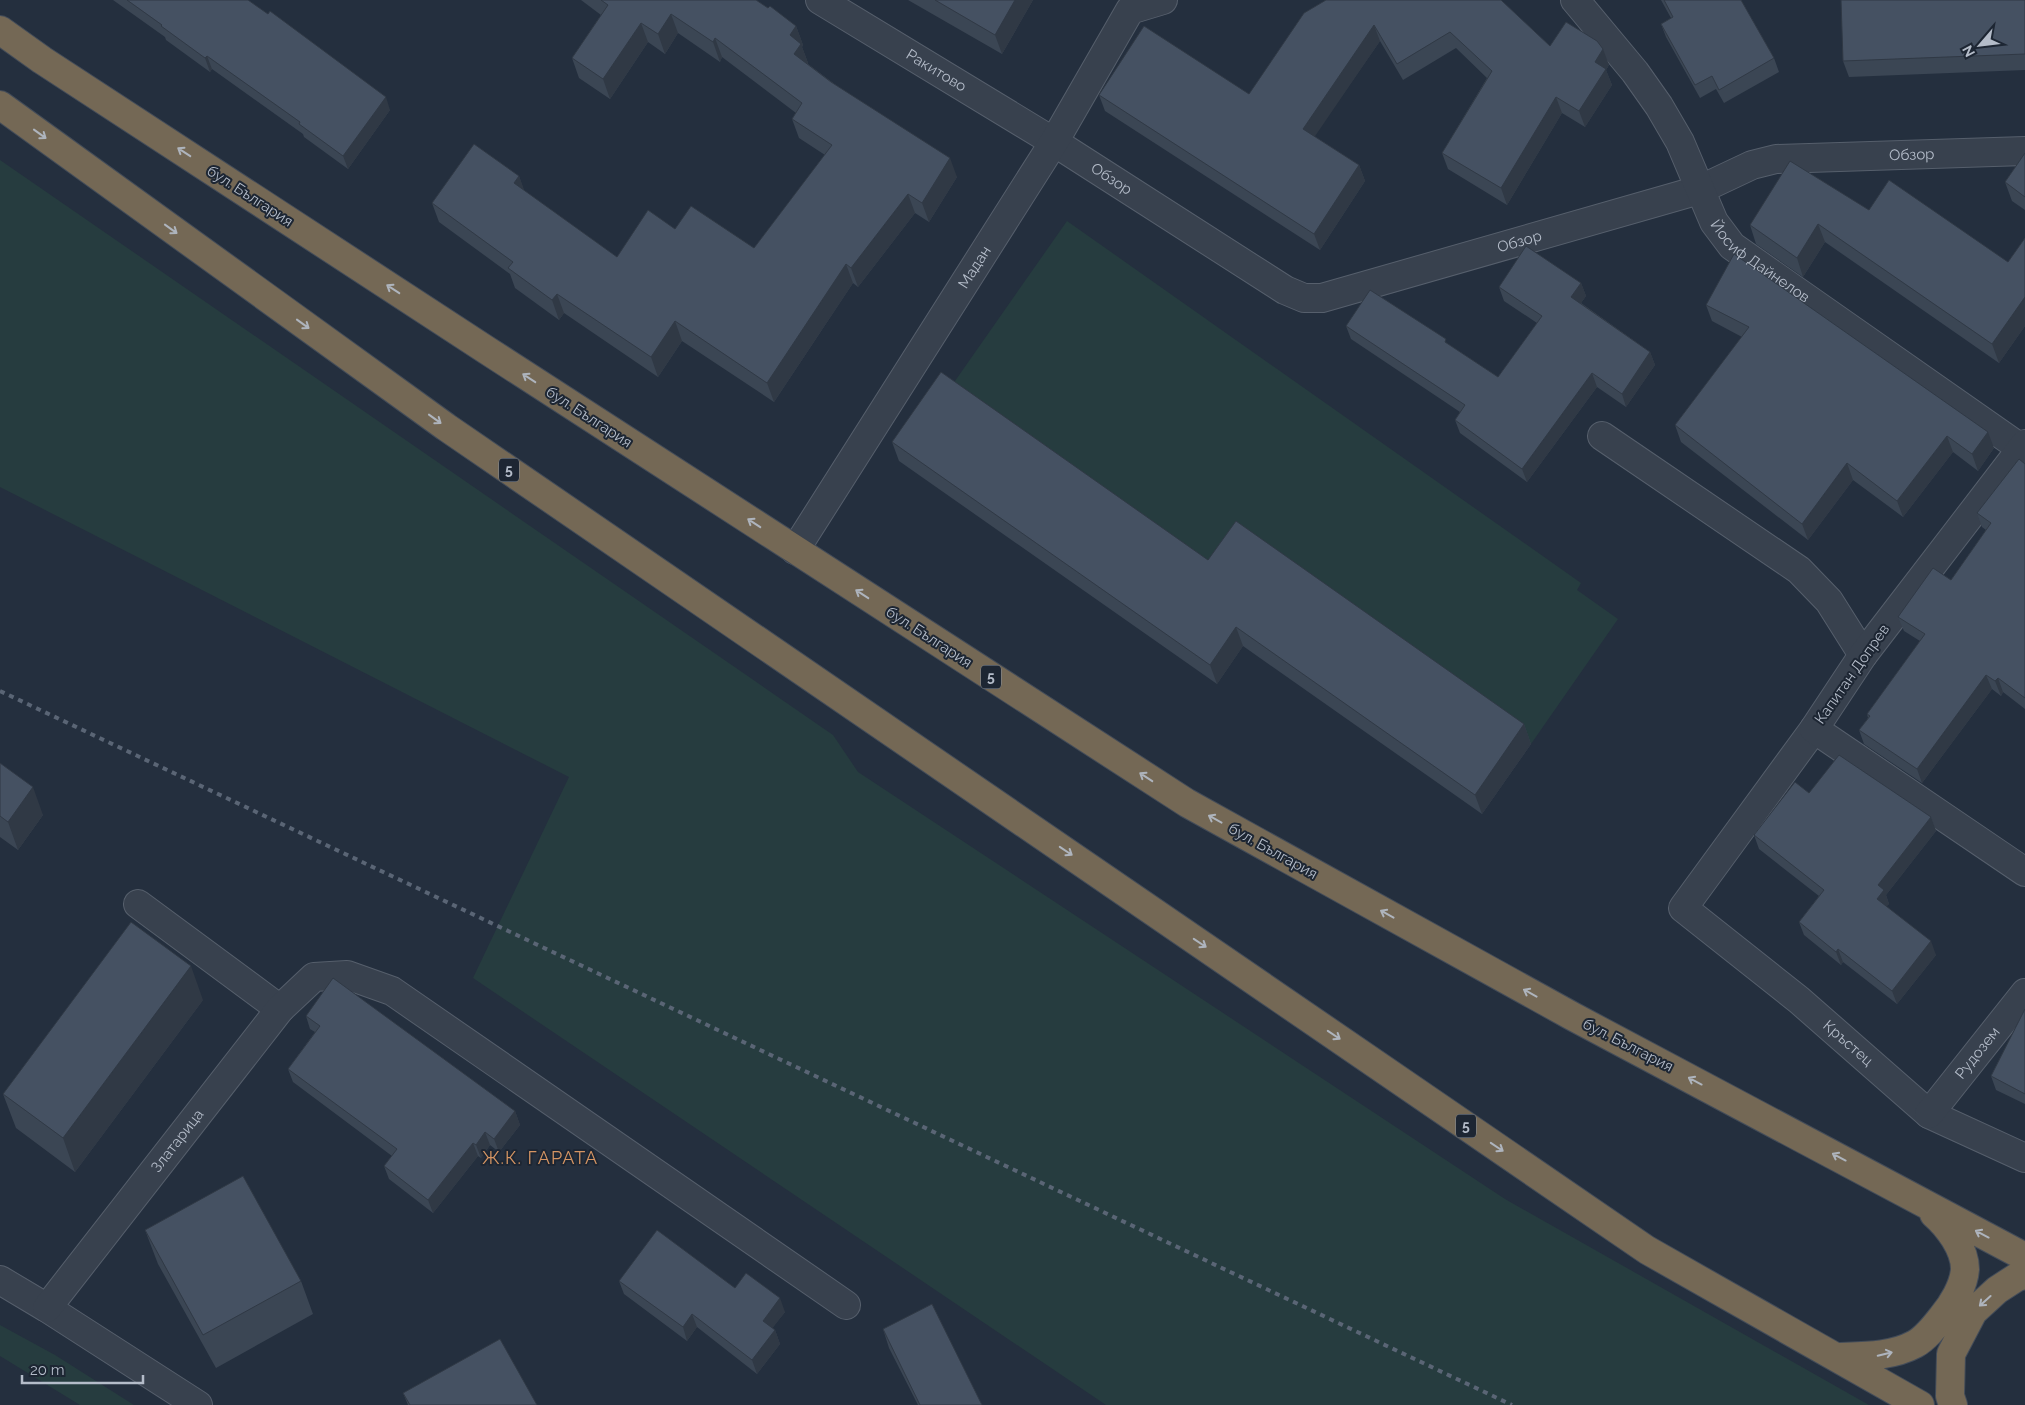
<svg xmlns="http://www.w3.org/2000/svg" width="2025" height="1405" viewBox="0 0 2025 1405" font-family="Raleway,sans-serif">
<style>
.green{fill:#263c3f}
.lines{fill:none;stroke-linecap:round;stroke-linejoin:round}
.minor-casing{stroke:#565f6c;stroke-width:30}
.highway-casing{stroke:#434c59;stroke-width:30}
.minor{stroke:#38414e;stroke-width:28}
.highway{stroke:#746855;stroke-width:28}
.rail{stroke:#5a6575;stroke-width:4;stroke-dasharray:5 5;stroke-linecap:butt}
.wall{fill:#3b4654}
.shaded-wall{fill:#303945}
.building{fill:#455162;stroke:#303945}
.oneway{stroke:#aeb4bd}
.labels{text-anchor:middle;stroke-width:4;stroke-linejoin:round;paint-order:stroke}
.shield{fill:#1d2633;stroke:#878f9c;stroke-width:1}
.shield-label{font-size:14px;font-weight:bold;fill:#b4bcc9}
.street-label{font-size:15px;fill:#b4bcc9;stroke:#1d2633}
.quarter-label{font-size:18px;letter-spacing:1px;fill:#d59563;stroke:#1d2633}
</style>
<rect width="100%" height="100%" fill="#242f3e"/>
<path class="green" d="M 0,160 L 833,735 L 858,772 L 1505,1199 L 1869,1405 L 1106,1405 L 473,978 L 569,777 L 0,487 Z
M 1067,221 L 1581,583 L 1577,590 L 1618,619 L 1531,744 L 1243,541 L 1215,579 L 948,391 Z
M 0,1325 L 55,1355 L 134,1405 L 80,1405 L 0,1356 Z"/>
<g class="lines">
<defs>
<g id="minor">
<path id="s1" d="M 820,0 L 1054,142 L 1285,290 L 1304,298 L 1322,298 L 1699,190 L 1752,165 L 1776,159 L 2025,151"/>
<path id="s2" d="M 1575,0 L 1635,72 L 1659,106 L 1680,142 L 1714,222 L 1732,246 L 2025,451"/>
<path d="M 1602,436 L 1799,570 L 1829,601 L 1863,655"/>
<path id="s3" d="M 2025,444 L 1863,655 L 1814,729 L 1683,908 L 1799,1000 L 1929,1114 L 2025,1158"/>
<path id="s4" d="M 795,550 L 1054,142 L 1130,10 L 1163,0"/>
<path d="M 1814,729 L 2025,872"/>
<path d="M 138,904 L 280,1009"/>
<path id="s5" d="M 1929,1114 L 2025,993"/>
<path d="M 0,1280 L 47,1308 L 198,1405"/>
<path id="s6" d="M 47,1308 L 280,1009 L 314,977 L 347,975 L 392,991 L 846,1305"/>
</g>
<path id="highway" d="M 0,30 L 42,60 L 488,351 L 1187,803 L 1572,1016 L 2025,1257
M 0,105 L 446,427 L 1647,1250 L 1920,1405
M 1836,1357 C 1863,1356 1891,1357 1915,1344 C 1926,1338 1935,1326 1942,1317 C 1952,1305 1964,1286 1965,1269 C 1965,1249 1948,1226 1934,1214
M 1953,1405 L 1950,1396 L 1951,1354 L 1973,1312 L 1997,1290 L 2017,1277 L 2025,1275"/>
</defs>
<use href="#minor" class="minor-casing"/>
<use href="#highway" class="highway-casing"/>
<use href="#minor" class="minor"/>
<use href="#highway" class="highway"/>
<path class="rail" d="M 0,691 L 1512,1405"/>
</g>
<path class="wall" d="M 113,0 L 248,0 L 390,110 L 348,169 L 304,137 L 303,134 L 212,69 L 210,72 L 166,40 L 165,37 Z
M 581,0 L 756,0 L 796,26 L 803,45 L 802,47 L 808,63 L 808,64 L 957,177 L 929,222 L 915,213 L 858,287 L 853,283 L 774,402 L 682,341 L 658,377 L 564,313 L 559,320 L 515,288 L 510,274 L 439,222 L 432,203 L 519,176 L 524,191 L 617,257 L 675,229 L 754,248 L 825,155 L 799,138 L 792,119 L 796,113 L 722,57 L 720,62 L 678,33 L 665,54 L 648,42 L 610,99 L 579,78 L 572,58 L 601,15 Z
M 908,0 L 1033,0 L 1002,54 Z
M 1326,0 L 1550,46 L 1609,65 L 1606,70 L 1612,85 L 1585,127 L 1562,113 L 1507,205 L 1448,169 L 1442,153 L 1487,78 L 1456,48 L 1403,80 L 1380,41 L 1314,136 L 1359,165 L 1365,181 L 1320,250 L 1105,111 L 1099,95 L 1249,94 Z
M 1661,0 L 1741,0 L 1774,58 L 1779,72 L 1724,103 L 1716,89 L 1700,98 L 1666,37 L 1661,24 L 1671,18 Z
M 2025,0 L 2025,70 L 1849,77 L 1843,61 Z
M 2025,153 L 2025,210 L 2012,201 L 2005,182 Z
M 1869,210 L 2008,262 L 2025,238 L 2025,326 L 1999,363 L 1825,242 L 1803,277 L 1756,244 L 1750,225 Z
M 1581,283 L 1586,296 L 1581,303 L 1650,352 L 1655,365 L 1626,407 L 1597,387 L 1527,482 L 1460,433 L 1455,420 L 1460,412 L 1351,339 L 1346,326 L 1448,344 L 1498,377 L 1537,323 L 1504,301 L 1499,287 Z
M 1706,305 L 1994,448 L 1978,471 L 1953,452 L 1903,517 L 1853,480 L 1808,540 L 1681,442 L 1675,425 L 1742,337 L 1712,321 Z
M 892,442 L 1208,560 L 1524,724 L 1531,744 L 1482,814 L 1243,646 L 1217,684 L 899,461 Z
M 2025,464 L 2025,709 L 2003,692 L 2001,696 L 1992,689 L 1922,783 L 1864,744 L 1859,730 L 1868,718 L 1867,714 L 1920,641 L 1904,631 L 1898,617 L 1951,580 L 1986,530 L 1982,527 L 1977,513 Z
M 0,763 L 43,815 L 18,850 L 0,837 Z
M 1809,793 L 1931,817 L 1936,831 L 1886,895 L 1889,904 L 1886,906 L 1936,955 L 1897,1004 L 1843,962 L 1841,965 L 1804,935 L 1799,922 L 1819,896 L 1759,849 L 1754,835 Z
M 203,1000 L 75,1172 L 16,1128 L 3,1094 Z
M 2025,1009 L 2025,1104 L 1996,1090 L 1991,1076 Z
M 306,1016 L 515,1111 L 520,1125 L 499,1152 L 490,1145 L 481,1158 L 478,1156 L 433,1213 L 389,1179 L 384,1166 L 392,1156 L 293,1082 L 288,1069 L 315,1032 L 310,1029 Z
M 145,1230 L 301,1281 L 313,1314 L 216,1368 L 158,1264 Z
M 619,1281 L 735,1288 L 785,1312 L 772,1328 L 775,1330 L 780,1344 L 757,1374 L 697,1327 L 687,1341 L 624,1294 Z
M 883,1329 L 982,1405 L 918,1405 L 889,1348 Z
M 403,1393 L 537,1405 L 408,1405 Z"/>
<path class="shaded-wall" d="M 1015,0 L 1033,0 L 1002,54 L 995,35 Z
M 671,14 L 678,33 L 665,54 L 658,34 Z
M 641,23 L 648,42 L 610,99 L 603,79 Z
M 1374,25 L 1380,41 L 1309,145 L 1303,129 Z
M 796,26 L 803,45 L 802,47 L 808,63 L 801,73 L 794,54 L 790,35 Z
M 715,38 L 722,57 L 720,62 L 713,42 Z
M 1603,49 L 1609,65 L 1606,70 L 1612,85 L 1585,127 L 1579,111 L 1595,62 Z
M 207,56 L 212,69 L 210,72 L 205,58 Z
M 386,97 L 390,110 L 348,169 L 343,156 Z
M 1556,97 L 1562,113 L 1507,205 L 1501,188 Z
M 950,158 L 957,177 L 929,222 L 922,203 Z
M 1359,165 L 1365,181 L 1320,250 L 1314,234 Z
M 519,176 L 526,195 L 514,183 Z
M 908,194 L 915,213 L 858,287 L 851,268 Z
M 1818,224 L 1825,242 L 1803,277 L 1797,258 Z
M 846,264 L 853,283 L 774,402 L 767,383 Z
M 1581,283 L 1586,296 L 1576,310 L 1571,297 Z
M 557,294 L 564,313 L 559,320 L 552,300 Z
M 2025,297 L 2025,326 L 1999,363 L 1992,344 Z
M 675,321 L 682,341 L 658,377 L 651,357 Z
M 1650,352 L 1655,365 L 1626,407 L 1622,394 Z
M 1592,373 L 1597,387 L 1527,482 L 1522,469 Z
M 1988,432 L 1994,448 L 1978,471 L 1972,454 Z
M 1947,436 L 1953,452 L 1903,517 L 1897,501 Z
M 1847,463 L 1853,480 L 1808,540 L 1802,524 Z
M 1236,627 L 1243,646 L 1217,684 L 1210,665 Z
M 1986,675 L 1992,689 L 1922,783 L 1917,769 Z
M 1998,678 L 2003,692 L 2001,696 L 1995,681 Z
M 1524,724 L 1531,744 L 1482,814 L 1475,795 Z
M 33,787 L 43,815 L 18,850 L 8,822 Z
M 1931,817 L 1936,831 L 1886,895 L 1889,904 L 1882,912 L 1877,899 L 1878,885 Z
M 1931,941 L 1936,955 L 1897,1004 L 1892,991 Z
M 1838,949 L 1843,962 L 1841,965 L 1836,952 Z
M 191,966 L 203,1000 L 75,1172 L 63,1138 Z
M 515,1111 L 520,1125 L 499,1152 L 494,1139 Z
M 485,1132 L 490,1145 L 481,1158 L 476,1145 Z
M 473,1143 L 478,1156 L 433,1213 L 428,1200 Z
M 780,1298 L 785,1312 L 768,1334 L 763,1321 Z
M 692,1314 L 697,1327 L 687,1341 L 683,1327 Z
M 775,1330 L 780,1344 L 757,1374 L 752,1360 Z"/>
<path class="building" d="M 127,0 L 248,0 L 268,14 L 270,11 L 386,97 L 343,156 L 299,124 L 300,122 L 207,56 L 205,58 L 161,26 L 162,25 Z
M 601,0 L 756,0 L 768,8 L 770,6 L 796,26 L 790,35 L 801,44 L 794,54 L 831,82 L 950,158 L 922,203 L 908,194 L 851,268 L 846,264 L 767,383 L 675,321 L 651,357 L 557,294 L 552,300 L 508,268 L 513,262 L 432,203 L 474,144 L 519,176 L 514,183 L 617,257 L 648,210 L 675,229 L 691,206 L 754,248 L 832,145 L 792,119 L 802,103 L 715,38 L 713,42 L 671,14 L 658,34 L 641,23 L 603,79 L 572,58 L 608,5 Z
M 935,0 L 1015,0 L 995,35 Z
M 1326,0 L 1501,0 L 1550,46 L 1566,22 L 1597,41 L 1603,49 L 1595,62 L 1606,69 L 1579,111 L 1556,97 L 1501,188 L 1442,153 L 1492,71 L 1450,32 L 1397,64 L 1374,25 L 1303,129 L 1359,165 L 1314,234 L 1099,95 L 1144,26 L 1249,94 L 1304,13 Z
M 1664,0 L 1741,0 L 1774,58 L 1719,90 L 1712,76 L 1695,85 L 1661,24 L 1673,17 Z
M 1841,0 L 2025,0 L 2025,54 L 1843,61 Z
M 2025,153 L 2025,197 L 2005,182 Z
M 1790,161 L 1869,210 L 1889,180 L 2008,262 L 2025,238 L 2025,297 L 1992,344 L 1818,224 L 1797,258 L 1750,225 Z
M 1526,246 L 1581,283 L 1571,297 L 1650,352 L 1622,394 L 1592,373 L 1522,469 L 1455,420 L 1465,405 L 1346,326 L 1370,290 L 1446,339 L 1445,342 L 1498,377 L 1542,316 L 1499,287 Z
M 1734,254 L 1988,432 L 1972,454 L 1947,436 L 1897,501 L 1847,463 L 1802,524 L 1675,425 L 1749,327 L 1706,305 Z
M 941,372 L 1208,560 L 1236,521 L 1524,724 L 1475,795 L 1236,627 L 1210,665 L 892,442 Z
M 2019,459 L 2025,464 L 2025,698 L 1998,678 L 1995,681 L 1986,675 L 1917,769 L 1859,730 L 1870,716 L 1867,714 L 1925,634 L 1898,617 L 1933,568 L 1951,580 L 1991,523 L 1977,513 Z
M 1839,755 L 1931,817 L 1878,885 L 1884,890 L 1877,899 L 1931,941 L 1892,991 L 1838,949 L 1836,952 L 1799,922 L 1824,890 L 1754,835 L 1795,782 L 1809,793 Z
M 0,763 L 33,787 L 8,822 L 0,816 Z
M 131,922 L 191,966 L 63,1138 L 3,1094 Z
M 333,978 L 515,1111 L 494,1139 L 485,1132 L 476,1145 L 473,1143 L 428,1200 L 384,1166 L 397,1149 L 288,1069 L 320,1026 L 306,1016 Z
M 2025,1009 L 2025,1094 L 1991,1076 Z
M 243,1176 L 301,1281 L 203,1335 L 145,1230 Z
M 657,1230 L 735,1288 L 746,1273 L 780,1298 L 763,1321 L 775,1330 L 752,1360 L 692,1314 L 683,1327 L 619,1281 Z
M 932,1304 L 982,1405 L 920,1405 L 883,1329 Z
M 500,1339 L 537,1405 L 410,1405 L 403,1393 Z"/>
<defs><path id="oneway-shaft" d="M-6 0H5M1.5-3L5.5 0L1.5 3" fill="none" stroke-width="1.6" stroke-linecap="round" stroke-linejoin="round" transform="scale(1.25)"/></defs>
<g class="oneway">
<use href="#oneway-shaft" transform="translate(40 134) rotate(36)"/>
<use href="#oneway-shaft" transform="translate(184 152) rotate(-147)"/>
<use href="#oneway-shaft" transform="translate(171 229) rotate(36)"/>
<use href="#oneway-shaft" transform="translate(393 289) rotate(-147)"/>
<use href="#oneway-shaft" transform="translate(303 324) rotate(36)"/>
<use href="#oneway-shaft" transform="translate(529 378) rotate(-147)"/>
<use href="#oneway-shaft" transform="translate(435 419) rotate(36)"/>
<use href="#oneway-shaft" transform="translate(754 523) rotate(-147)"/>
<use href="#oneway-shaft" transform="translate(862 594) rotate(-147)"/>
<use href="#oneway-shaft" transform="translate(1146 777) rotate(-147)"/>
<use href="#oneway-shaft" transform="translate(1215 819) rotate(-151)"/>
<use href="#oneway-shaft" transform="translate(1066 851) rotate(34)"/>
<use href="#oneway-shaft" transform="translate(1387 914) rotate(-151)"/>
<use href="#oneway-shaft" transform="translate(1200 943) rotate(34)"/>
<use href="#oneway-shaft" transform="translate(1530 993) rotate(-151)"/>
<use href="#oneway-shaft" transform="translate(1334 1035) rotate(34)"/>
<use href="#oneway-shaft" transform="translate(1695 1081) rotate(-152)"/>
<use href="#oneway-shaft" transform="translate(1497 1147) rotate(34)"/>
<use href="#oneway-shaft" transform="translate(1839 1157) rotate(-152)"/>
<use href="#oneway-shaft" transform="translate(1982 1234) rotate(-152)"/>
<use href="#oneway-shaft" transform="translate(1985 1301) rotate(138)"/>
<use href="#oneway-shaft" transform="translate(1885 1354) rotate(-14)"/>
</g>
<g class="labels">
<g class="shield">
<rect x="499" y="458.5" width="20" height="23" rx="4"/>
<rect x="981" y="665.5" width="20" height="23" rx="4"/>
<rect x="1456" y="1114.5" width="20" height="23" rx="4"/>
</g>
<g class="shield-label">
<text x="509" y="475">5</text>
<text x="991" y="682">5</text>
<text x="1466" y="1131">5</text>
</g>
<g class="street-label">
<text dy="5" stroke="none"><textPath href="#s1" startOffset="136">Ракитово</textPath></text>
<text dy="5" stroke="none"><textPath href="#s1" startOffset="1198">Обзор</textPath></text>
<text dy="5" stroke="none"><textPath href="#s1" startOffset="342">Обзор</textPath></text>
<text transform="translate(250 196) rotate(33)" y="5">бул. България</text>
<text dy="5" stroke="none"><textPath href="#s1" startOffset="792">Обзор</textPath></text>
<text dy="5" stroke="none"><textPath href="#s2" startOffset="325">Йосиф Дайнелов</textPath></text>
<text dy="5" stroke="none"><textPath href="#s4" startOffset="335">Мадан</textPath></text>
<text transform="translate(589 417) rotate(33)" y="5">бул. България</text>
<text transform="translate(929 637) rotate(33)" y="5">бул. България</text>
<text transform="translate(1852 674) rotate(-55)" y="5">Капитан Допрев</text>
<text transform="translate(1273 851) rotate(29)" y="5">бул. България</text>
<text dy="5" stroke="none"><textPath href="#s3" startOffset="790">Кръстец</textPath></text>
<text transform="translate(1628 1045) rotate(27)" y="5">бул. България</text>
<text dy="5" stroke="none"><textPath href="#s5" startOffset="78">Рудозем</textPath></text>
<text dy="5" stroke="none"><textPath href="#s6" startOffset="212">Златарица</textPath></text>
</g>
<g class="quarter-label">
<text x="540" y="1164">Ж.К. ГАРАТА</text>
</g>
</g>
<g transform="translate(1980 45) rotate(242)" stroke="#1d2633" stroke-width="4" paint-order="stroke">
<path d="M0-4L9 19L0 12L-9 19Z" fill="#b4bcc9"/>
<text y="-8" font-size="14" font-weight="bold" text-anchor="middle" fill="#b4bcc9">N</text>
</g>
<path d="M22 1375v8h121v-8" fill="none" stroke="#b4bcc9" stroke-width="2.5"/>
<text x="30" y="1375" font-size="15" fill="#b4bcc9" stroke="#1d2633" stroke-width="4" paint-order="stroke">20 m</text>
</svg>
